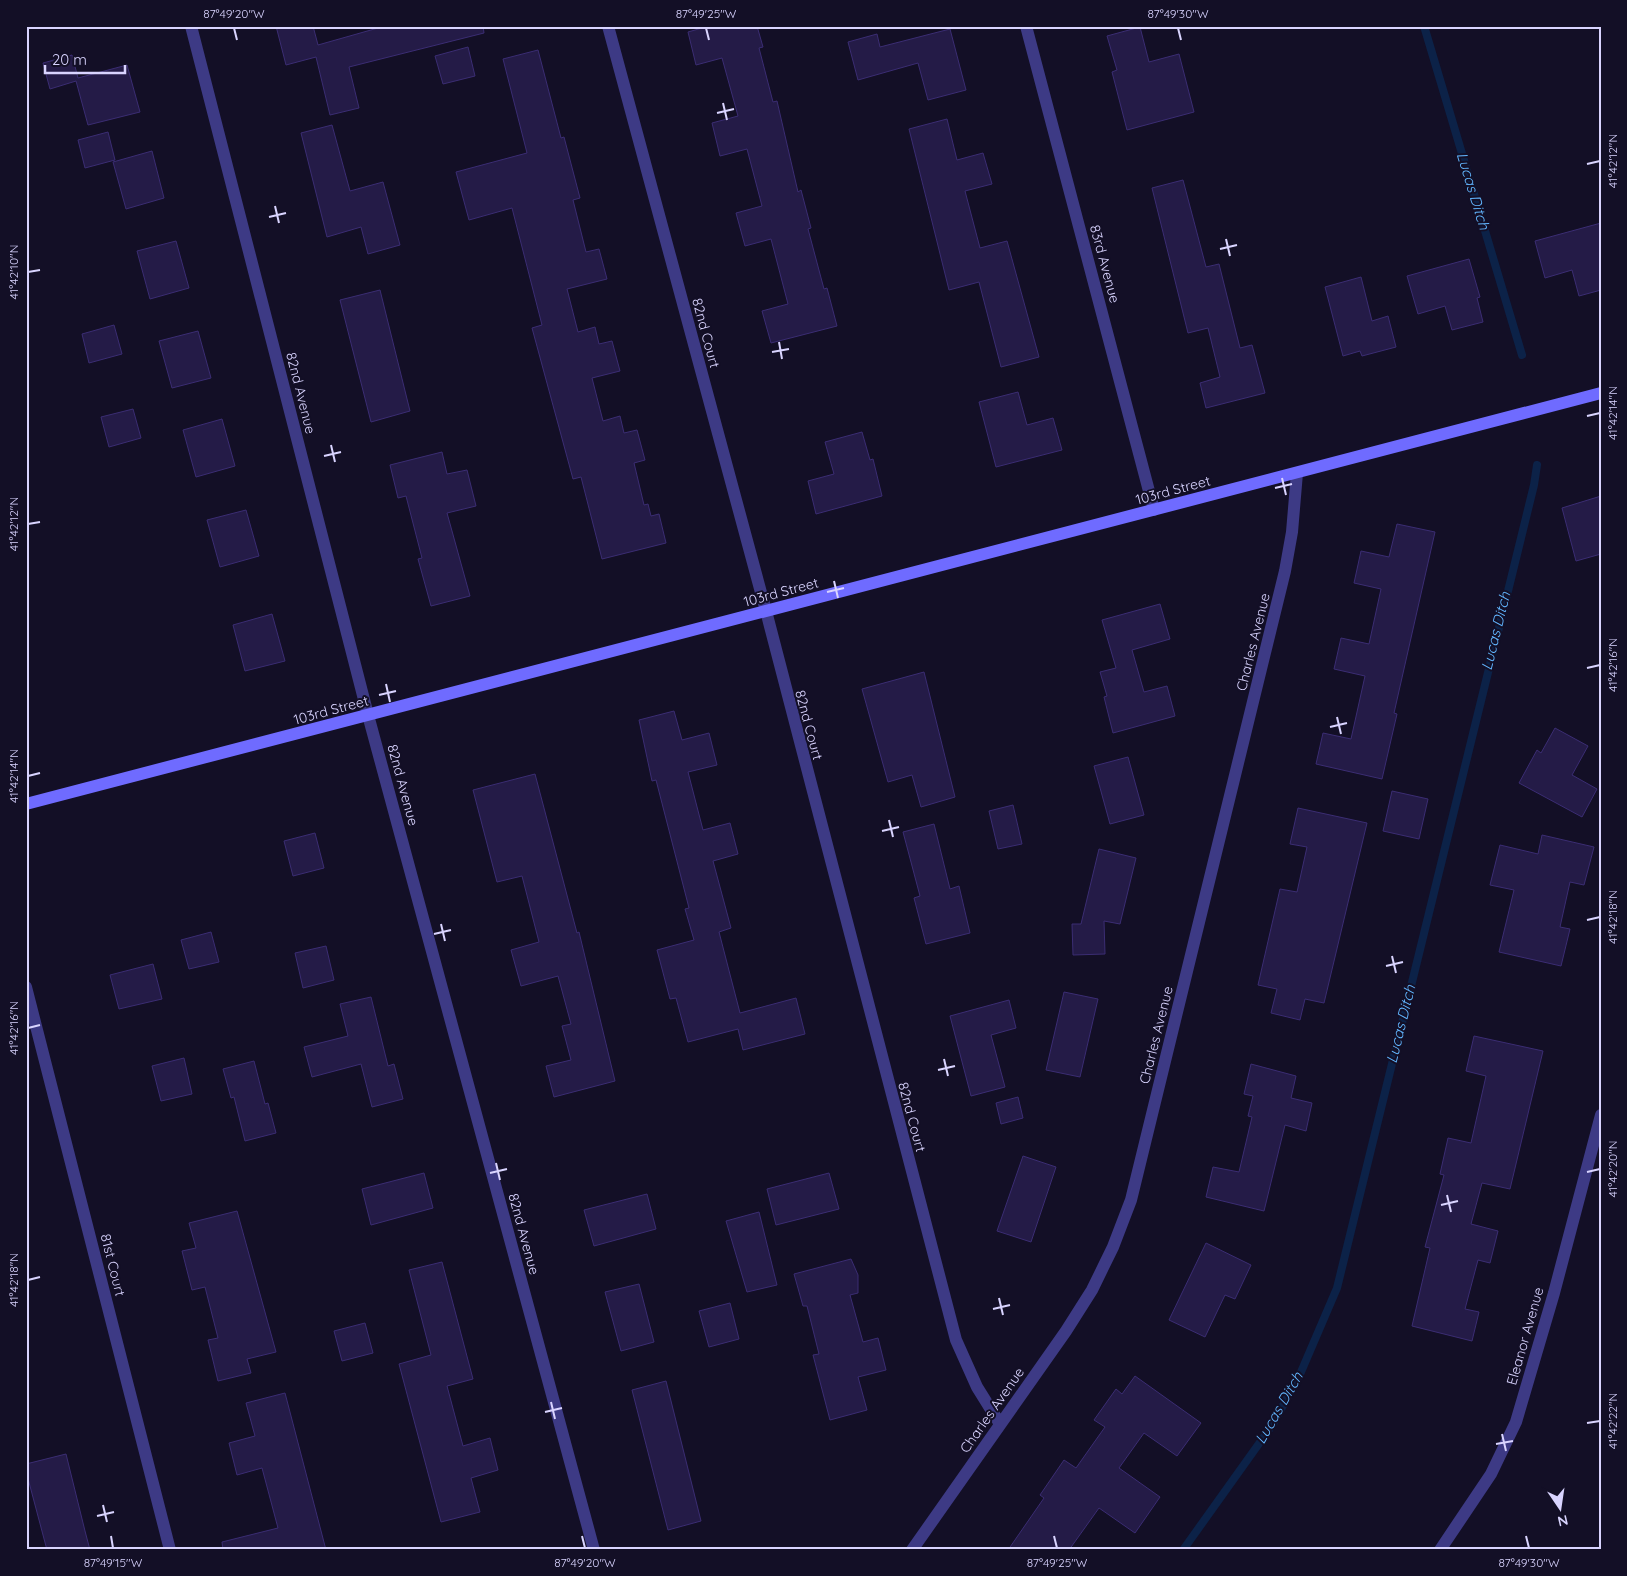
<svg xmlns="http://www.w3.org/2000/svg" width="1627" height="1576" viewBox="0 0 1627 1576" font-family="Quicksand,sans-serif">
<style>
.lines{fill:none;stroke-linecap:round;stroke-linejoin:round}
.stream{stroke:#0c2248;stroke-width:8}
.building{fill:#241b47;stroke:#3b2d73}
.street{stroke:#3d3a85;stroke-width:12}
.secondary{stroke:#6f6bff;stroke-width:12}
.ticks{fill:none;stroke:#d9d4ff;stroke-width:2}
.labels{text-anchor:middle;stroke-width:4;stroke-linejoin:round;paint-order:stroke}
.street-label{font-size:14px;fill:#d9d4ff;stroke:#130f26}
.water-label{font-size:15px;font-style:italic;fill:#62b6ff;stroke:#130f26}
.neatline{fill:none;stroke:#d9d4ff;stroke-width:2}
.ticks-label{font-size:12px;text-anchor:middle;fill:#d9d4ff}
</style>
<rect width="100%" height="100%" fill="#130f26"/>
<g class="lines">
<path class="stream" d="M 1424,26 L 1522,355
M 1183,1550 L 1273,1424 L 1301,1372 L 1337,1288 L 1534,485 L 1537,465"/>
</g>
<path class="building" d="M 276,26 L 313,26 L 318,45 L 385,26 L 483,26 L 484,33 L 349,67 L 359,108 L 330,115 L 316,57 L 286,65 Z
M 709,26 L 757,26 L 763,47 L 759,48 L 773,102 L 777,101 L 798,192 L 801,190 L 811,228 L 808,229 L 824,289 L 827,288 L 837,326 L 771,343 L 762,311 L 788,304 L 771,239 L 745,246 L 736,213 L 762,206 L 747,149 L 720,156 L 712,123 L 738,116 L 722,58 L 696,65 L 688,32 Z
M 1140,27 L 1149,62 L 1179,54 L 1194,112 L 1127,130 L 1112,72 L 1117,70 L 1107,36 Z
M 950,29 L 966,90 L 928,100 L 918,63 L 858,80 L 848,42 L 877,34 L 880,47 Z
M 468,47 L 475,76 L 443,84 L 435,56 Z
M 538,50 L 561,138 L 564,137 L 580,198 L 573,200 L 586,252 L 599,249 L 607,279 L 567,289 L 578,332 L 595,327 L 599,344 L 612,341 L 620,371 L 592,378 L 603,421 L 620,416 L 624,433 L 637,430 L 645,460 L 634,463 L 644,505 L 648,504 L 651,516 L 659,514 L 666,543 L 602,559 L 581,477 L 573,479 L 532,328 L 542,325 L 512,208 L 469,220 L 456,172 L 527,153 L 503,59 Z
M 72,55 L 78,78 L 127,65 L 140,112 L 88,125 L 76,81 L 50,89 L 43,63 Z
M 947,119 L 957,160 L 983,153 L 992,184 L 965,191 L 980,248 L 1007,241 L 1039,357 L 1001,367 L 979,282 L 949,290 L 909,129 Z
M 332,125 L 350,191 L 383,182 L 400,245 L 368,254 L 361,227 L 327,237 L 301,133 Z
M 108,132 L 115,160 L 85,168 L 78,140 Z
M 152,151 L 164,198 L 126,209 L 113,162 Z
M 1183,180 L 1206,267 L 1219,264 L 1240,348 L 1252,345 L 1265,393 L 1206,408 L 1200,383 L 1220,377 L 1208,328 L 1188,333 L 1152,188 Z
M 1601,223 L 1601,290 L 1579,296 L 1572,270 L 1545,278 L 1535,241 Z
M 176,241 L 189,288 L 150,299 L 137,251 Z
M 1469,259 L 1480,297 L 1477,298 L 1483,322 L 1452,330 L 1445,306 L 1418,314 L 1407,276 Z
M 1361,277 L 1372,321 L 1388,316 L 1396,347 L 1362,356 L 1360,351 L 1343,356 L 1325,287 Z
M 380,290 L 410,411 L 371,422 L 340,300 Z
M 114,325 L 122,354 L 89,363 L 82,334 Z
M 198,331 L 211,378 L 172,388 L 159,341 Z
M 1018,392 L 1027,425 L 1053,418 L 1062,450 L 996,467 L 979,402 Z
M 133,409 L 141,438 L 109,447 L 101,417 Z
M 222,419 L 235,466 L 196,477 L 183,430 Z
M 862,432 L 870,460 L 873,459 L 882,496 L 816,514 L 808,481 L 834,474 L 825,442 Z
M 442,452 L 447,474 L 467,470 L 476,506 L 447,513 L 470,596 L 431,606 L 418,559 L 422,558 L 406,496 L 398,498 L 390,465 Z
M 1601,496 L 1601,554 L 1576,561 L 1562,508 Z
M 246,510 L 259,556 L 220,567 L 207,520 Z
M 1397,524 L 1435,532 L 1394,713 L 1397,714 L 1382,779 L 1316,764 L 1323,733 L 1351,739 L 1365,676 L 1334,669 L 1341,638 L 1369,644 L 1381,589 L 1354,583 L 1361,551 L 1389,557 Z
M 1160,604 L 1170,639 L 1132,650 L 1144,692 L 1167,686 L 1175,716 L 1113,733 L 1104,697 L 1107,696 L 1100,672 L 1116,668 L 1102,620 Z
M 272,614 L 285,661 L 245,671 L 233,625 Z
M 924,672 L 955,797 L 921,807 L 912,775 L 888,782 L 862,689 Z
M 674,711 L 682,740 L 709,733 L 717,765 L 688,772 L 703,830 L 730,823 L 738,854 L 713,861 L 731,928 L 719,932 L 740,1013 L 796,998 L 805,1034 L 743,1050 L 738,1029 L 688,1042 L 676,998 L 670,999 L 657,950 L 694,940 L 685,909 L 689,908 L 656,780 L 652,781 L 639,720 Z
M 1555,728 L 1588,746 L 1572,775 L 1597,789 L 1582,817 L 1519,783 L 1537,750 L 1541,753 Z
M 1128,757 L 1144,815 L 1110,824 L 1094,766 Z
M 535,774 L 577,933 L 579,932 L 615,1081 L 554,1097 L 546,1066 L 571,1060 L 562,1026 L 571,1024 L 558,976 L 521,986 L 511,950 L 539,942 L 522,876 L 497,882 L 473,790 Z
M 1392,791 L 1428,799 L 1419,839 L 1383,831 Z
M 1013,805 L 1022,844 L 998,849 L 989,811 Z
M 1298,808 L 1367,823 L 1324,1003 L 1305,999 L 1300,1020 L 1271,1013 L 1277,989 L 1258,985 L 1280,889 L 1297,892 L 1307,847 L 1290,844 Z
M 934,824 L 950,889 L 959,886 L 970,933 L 926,944 L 914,898 L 920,896 L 903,832 Z
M 315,833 L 324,868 L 293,876 L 284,841 Z
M 1542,835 L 1594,847 L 1584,885 L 1570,882 L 1560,927 L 1570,929 L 1561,966 L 1499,952 L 1514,890 L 1490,885 L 1500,845 L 1538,854 Z
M 1099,849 L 1136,858 L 1120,924 L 1104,921 L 1105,954 L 1073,955 L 1072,924 L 1081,924 Z
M 211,932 L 219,962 L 189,969 L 181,940 Z
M 326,946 L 334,980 L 303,988 L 295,953 Z
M 153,964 L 162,999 L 119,1009 L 110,975 Z
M 1064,992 L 1098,999 L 1080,1077 L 1046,1070 Z
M 371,997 L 388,1066 L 394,1064 L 403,1099 L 372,1107 L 361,1064 L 312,1077 L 304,1047 L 348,1036 L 340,1004 Z
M 1009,1000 L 1016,1028 L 991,1035 L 1005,1087 L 971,1096 L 950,1016 Z
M 1474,1036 L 1543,1051 L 1510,1189 L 1482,1183 L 1471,1224 L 1498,1231 L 1490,1263 L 1478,1260 L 1465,1309 L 1479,1312 L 1472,1341 L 1412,1326 L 1430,1248 L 1425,1247 L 1444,1175 L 1440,1174 L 1448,1138 L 1471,1143 L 1486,1076 L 1466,1071 Z
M 184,1058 L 192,1094 L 161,1101 L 152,1066 Z
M 254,1061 L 265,1104 L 268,1103 L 276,1133 L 245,1141 L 234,1097 L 231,1098 L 223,1069 Z
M 1251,1064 L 1296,1076 L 1291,1098 L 1312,1103 L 1306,1131 L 1285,1125 L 1264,1211 L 1206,1197 L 1213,1167 L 1239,1172 L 1252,1117 L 1248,1116 L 1253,1096 L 1244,1094 Z
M 1018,1097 L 1023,1118 L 1001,1124 L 996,1103 Z
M 1023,1156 L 1056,1167 L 1031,1242 L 997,1231 Z
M 424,1173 L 433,1208 L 371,1225 L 362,1189 Z
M 829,1173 L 839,1209 L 776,1225 L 767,1189 Z
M 647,1194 L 656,1229 L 594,1246 L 584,1210 Z
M 237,1211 L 276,1352 L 247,1359 L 251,1373 L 218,1381 L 208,1340 L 218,1338 L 205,1287 L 192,1290 L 182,1251 L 196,1248 L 189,1223 Z
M 759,1212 L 777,1285 L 747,1292 L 726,1221 Z
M 1206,1243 L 1251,1265 L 1235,1299 L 1225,1295 L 1205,1337 L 1169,1320 Z
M 851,1259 L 858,1275 L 858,1293 L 850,1295 L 863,1342 L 878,1338 L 886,1370 L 858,1377 L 867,1410 L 830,1420 L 813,1355 L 819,1354 L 807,1306 L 803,1306 L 794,1274 Z
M 442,1262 L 473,1379 L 447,1386 L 463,1446 L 490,1438 L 498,1470 L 471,1478 L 480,1512 L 441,1522 L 399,1364 L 431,1355 L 409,1270 Z
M 639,1284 L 654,1342 L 621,1351 L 605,1292 Z
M 730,1303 L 739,1339 L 709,1347 L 699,1311 Z
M 365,1323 L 373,1353 L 342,1361 L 334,1331 Z
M 1135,1376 L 1201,1423 L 1177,1456 L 1144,1433 L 1119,1468 L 1160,1497 L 1135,1533 L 1099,1508 L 1069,1550 L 1008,1550 L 1044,1498 L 1040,1495 L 1064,1460 L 1076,1468 L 1105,1427 L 1094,1420 L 1116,1389 L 1122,1394 Z
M 666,1381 L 701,1521 L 668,1530 L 632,1390 Z
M 285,1393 L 326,1550 L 223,1550 L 222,1542 L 278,1528 L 262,1468 L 237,1475 L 229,1443 L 255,1436 L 246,1403 Z
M 66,1454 L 85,1531 L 90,1550 L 47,1550 L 26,1471 L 26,1464 Z"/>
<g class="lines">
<path class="street" d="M 191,26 L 368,715 L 594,1550
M 608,26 L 766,611 L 956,1340 L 977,1387 L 1000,1424
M 1026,26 L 1154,510
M 26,987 L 170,1550
M 912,1550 L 1066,1331 L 1092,1290 L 1113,1247 L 1131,1200 L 1285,571 L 1292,532 L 1297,473
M 1440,1550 L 1491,1474 L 1516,1422 L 1554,1293 L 1601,1115"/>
<path class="secondary" d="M 26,804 L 1601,393"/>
</g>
<path class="ticks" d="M 234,28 L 237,40M 706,28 L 709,40M 1178,28 L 1181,40M 723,103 L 727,120M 717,113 L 734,109M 1587,164 L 1600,161M 275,206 L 279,223M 269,217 L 286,213M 1226,239 L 1230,256M 1220,249 L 1237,245M 28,272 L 40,270M 779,342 L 782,359M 772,352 L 789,349M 1587,416 L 1600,413M 331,445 L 335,462M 324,456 L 341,452M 1282,478 L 1286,495M 1275,488 L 1292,484M 28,524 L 40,522M 834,581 L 838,598M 827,592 L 844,588M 1587,668 L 1600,665M 386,684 L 390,702M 379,695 L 396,691M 1337,717 L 1341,734M 1330,727 L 1347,723M 28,776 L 40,773M 889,820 L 893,837M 882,831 L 899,827M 1587,920 L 1600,917M 441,924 L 445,941M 434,934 L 451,930M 1392,956 L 1396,973M 1386,966 L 1403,962M 28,1028 L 40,1025M 944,1059 L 948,1076M 938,1070 L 955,1066M 496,1163 L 500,1180M 1587,1172 L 1600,1169M 490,1173 L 507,1169M 1447,1195 L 1451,1212M 1441,1205 L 1458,1201M 28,1280 L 40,1277M 999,1298 L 1003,1315M 993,1309 L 1010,1305M 551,1402 L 555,1419M 545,1412 L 562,1408M 1587,1423 L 1600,1421M 1502,1434 L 1506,1451M 1496,1444 L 1513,1441M 103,1505 L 107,1522M 97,1516 L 114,1512M 111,1536 L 113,1548M 582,1536 L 585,1548M 1054,1536 L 1057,1548M 1526,1536 L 1529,1548"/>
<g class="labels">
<g class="street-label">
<text transform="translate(1105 264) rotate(75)" y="5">83rd Avenue</text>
<text transform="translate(706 333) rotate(75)" y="5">82nd Court</text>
<text transform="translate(301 393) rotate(76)" y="5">82nd Avenue</text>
<text transform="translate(1173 490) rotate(-15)" y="5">103rd Street</text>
<text transform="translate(781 592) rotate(-15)" y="5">103rd Street</text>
<text transform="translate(1253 642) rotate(-76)" y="5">Charles Avenue</text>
<text transform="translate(331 710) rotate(-15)" y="5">103rd Street</text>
<text transform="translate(809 725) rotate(75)" y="5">82nd Court</text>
<text transform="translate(403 785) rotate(75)" y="5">82nd Avenue</text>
<text transform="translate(1156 1035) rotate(-76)" y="5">Charles Avenue</text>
<text transform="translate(912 1117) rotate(75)" y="5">82nd Court</text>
<text transform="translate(524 1234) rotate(75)" y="5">82nd Avenue</text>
<text transform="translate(113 1265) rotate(76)" y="5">81st Court</text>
<text transform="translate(1525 1336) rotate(-74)" y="5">Eleanor Avenue</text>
<text transform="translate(992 1410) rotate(-55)" y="5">Charles Avenue</text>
</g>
<g class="water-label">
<text transform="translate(1473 191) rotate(73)" y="5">Lucas Ditch</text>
<text transform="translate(1496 631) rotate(-76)" y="5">Lucas Ditch</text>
<text transform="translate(1401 1024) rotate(-76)" y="5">Lucas Ditch</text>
<text transform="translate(1279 1408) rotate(-60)" y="5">Lucas Ditch</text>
</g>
</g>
<rect width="1627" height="1576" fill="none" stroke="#130f26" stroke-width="55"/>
<g transform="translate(1560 1508) rotate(167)" stroke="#130f26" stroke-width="4" paint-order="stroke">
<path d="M0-4L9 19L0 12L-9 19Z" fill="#d9d4ff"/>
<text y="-8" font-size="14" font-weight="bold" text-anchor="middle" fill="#d9d4ff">N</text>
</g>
<path d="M45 65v8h80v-8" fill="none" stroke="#d9d4ff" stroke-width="2.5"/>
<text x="52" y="65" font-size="15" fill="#d9d4ff" stroke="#130f26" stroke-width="4" paint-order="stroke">20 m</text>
<rect x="28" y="28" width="1572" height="1520" class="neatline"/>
<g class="ticks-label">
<text x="234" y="18">87°49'20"W</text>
<text x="706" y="18">87°49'25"W</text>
<text x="1178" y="18">87°49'30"W</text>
<text transform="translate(1613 161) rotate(-90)" y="4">41°42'12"N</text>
<text transform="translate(14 272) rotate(-90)" y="4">41°42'10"N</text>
<text transform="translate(1613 413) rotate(-90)" y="4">41°42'14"N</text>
<text transform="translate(14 524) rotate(-90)" y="4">41°42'12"N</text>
<text transform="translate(1613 665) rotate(-90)" y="4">41°42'16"N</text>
<text transform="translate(14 776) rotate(-90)" y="4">41°42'14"N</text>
<text transform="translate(1613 917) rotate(-90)" y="4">41°42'18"N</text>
<text transform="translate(14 1028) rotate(-90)" y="4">41°42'16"N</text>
<text transform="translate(1613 1169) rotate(-90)" y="4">41°42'20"N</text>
<text transform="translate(14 1280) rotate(-90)" y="4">41°42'18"N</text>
<text transform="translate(1613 1421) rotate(-90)" y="4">41°42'22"N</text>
<text x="113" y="1567">87°49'15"W</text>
<text x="585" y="1567">87°49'20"W</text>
<text x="1057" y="1567">87°49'25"W</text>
<text x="1529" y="1567">87°49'30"W</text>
</g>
</svg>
